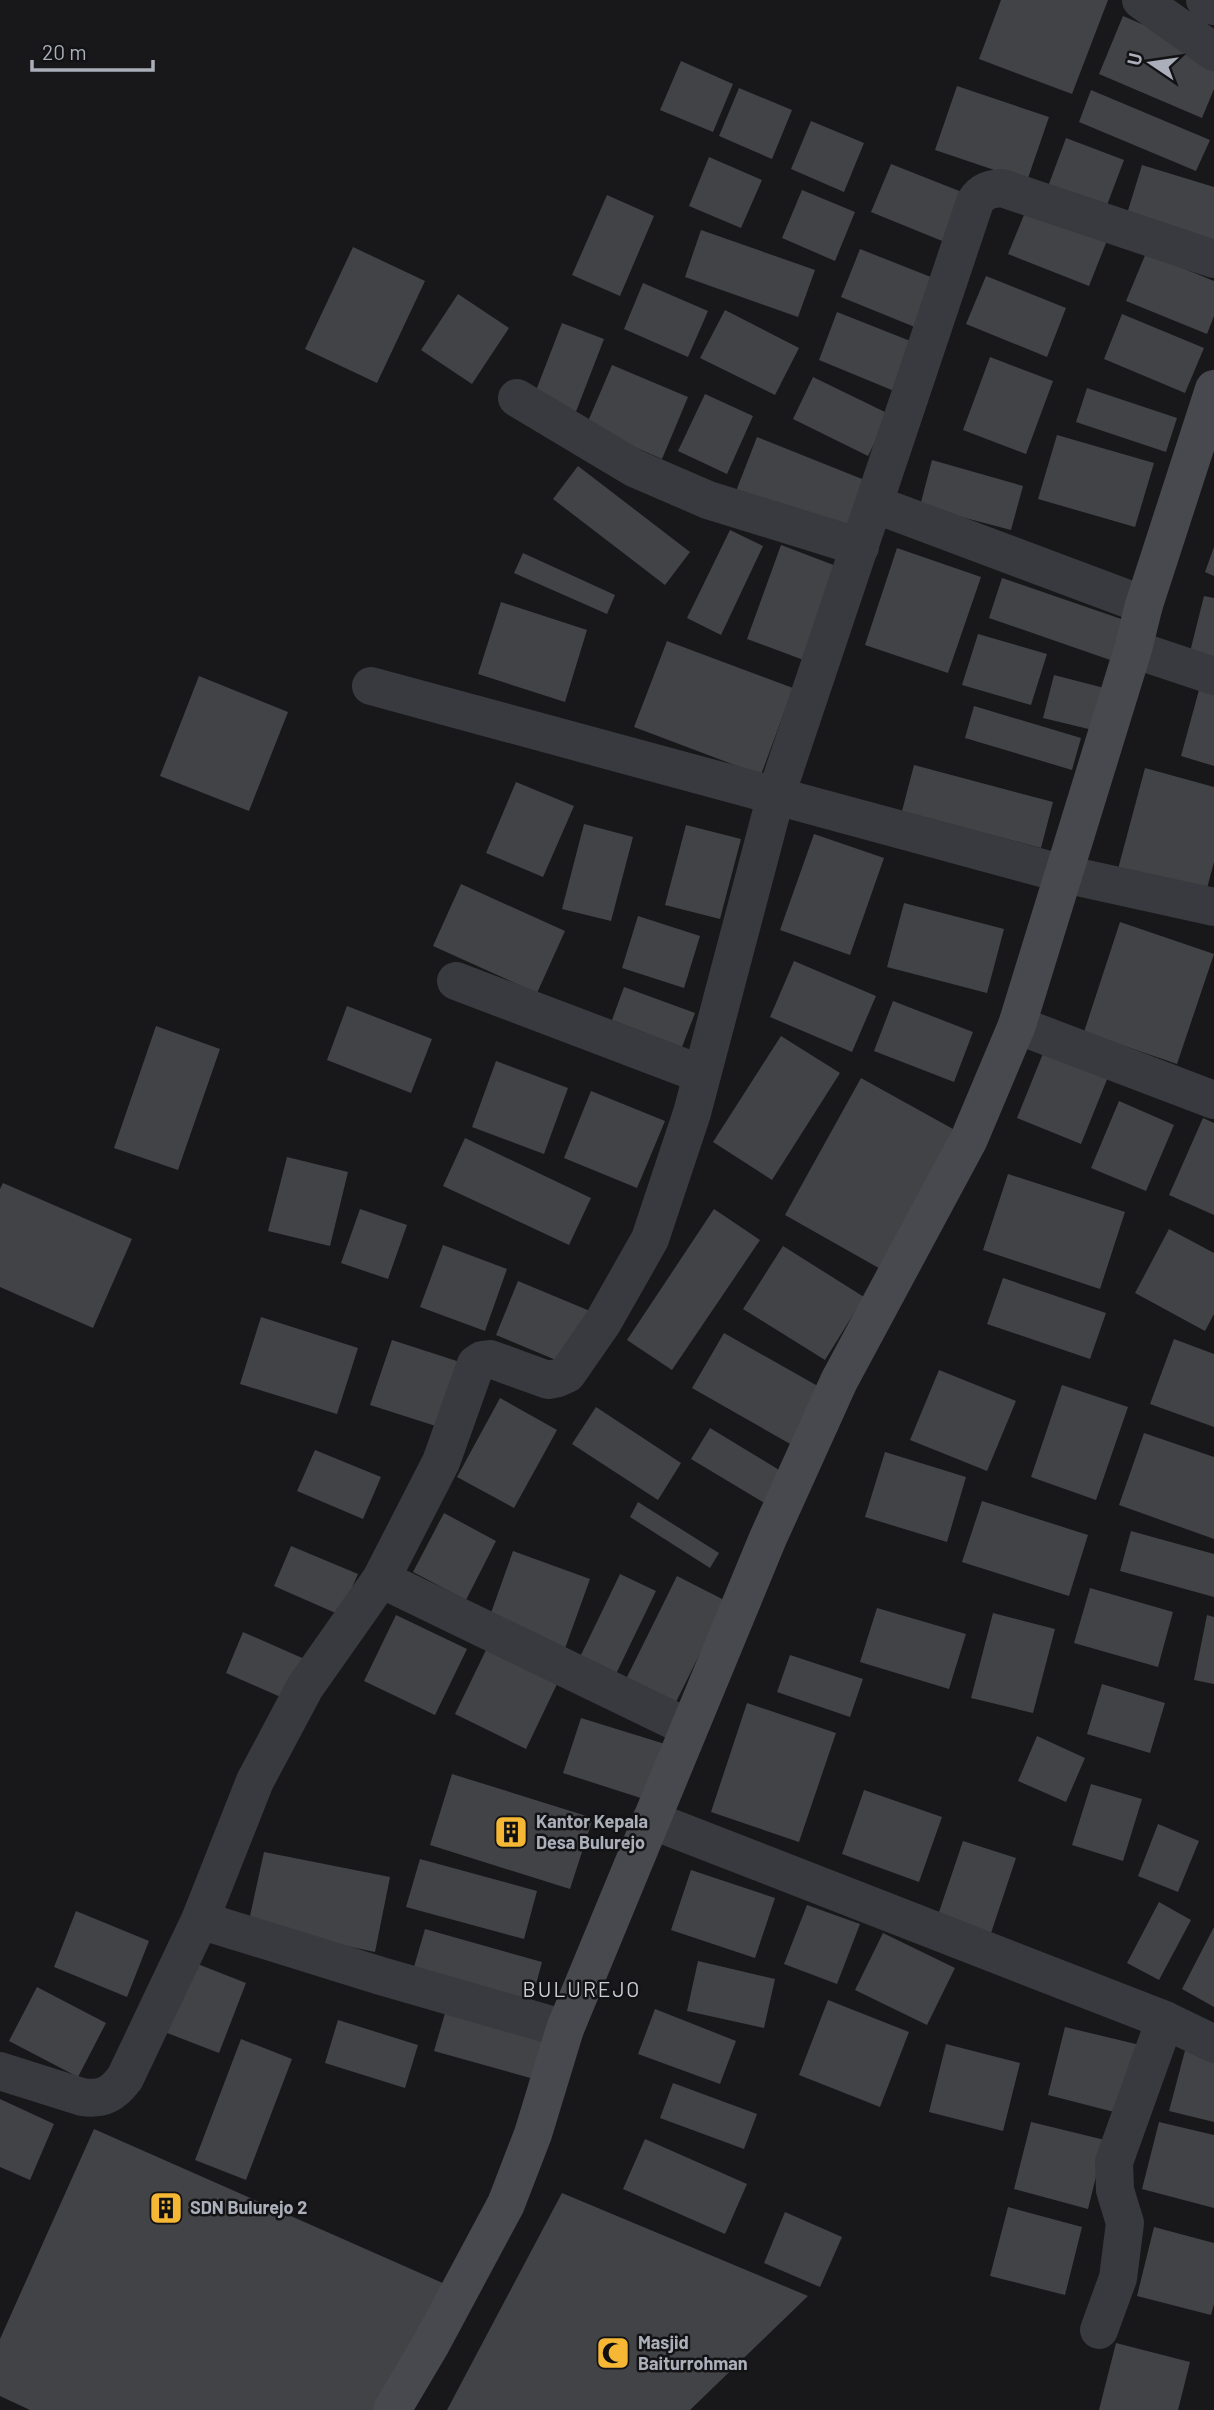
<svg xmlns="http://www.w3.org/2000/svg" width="1214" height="2410" viewBox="0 0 1214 2410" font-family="Barlow,sans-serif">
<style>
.building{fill:#424347}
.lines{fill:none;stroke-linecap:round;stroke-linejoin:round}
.street{stroke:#393a3f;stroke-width:38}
.secondary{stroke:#47494f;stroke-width:38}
.labels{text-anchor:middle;stroke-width:5;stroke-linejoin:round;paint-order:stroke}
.poi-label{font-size:18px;font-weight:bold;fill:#aaafba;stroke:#131315;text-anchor:start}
.quarter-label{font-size:21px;letter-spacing:2px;fill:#cbced6;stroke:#131315}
</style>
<rect width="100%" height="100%" fill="#18181a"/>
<path class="building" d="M 1001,0 L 1108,0 L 1072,94 L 979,59 Z
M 1123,16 L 1214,55 L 1214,89 L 1202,118 L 1099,74 Z
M 681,61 L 733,84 L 713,132 L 660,110 Z
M 957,86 L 1049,117 L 1027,181 L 935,150 Z
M 739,88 L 792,110 L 772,159 L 719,136 Z
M 1091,90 L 1210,140 L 1196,171 L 1079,122 Z
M 811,121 L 864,143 L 844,192 L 791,169 Z
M 1066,138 L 1124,160 L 1104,213 L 1046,192 Z
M 709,157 L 762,180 L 741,228 L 689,206 Z
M 891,164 L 972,196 L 952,245 L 871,212 Z
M 1142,165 L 1214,187 L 1214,244 L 1126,217 Z
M 802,190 L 855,212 L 835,261 L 782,238 Z
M 607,195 L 654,216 L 620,296 L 572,275 Z
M 1028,205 L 1108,238 L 1089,286 L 1008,254 Z
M 701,230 L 815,270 L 798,317 L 685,277 Z
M 353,247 L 425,281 L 377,383 L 305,349 Z
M 860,249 L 941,281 L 922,330 L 841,297 Z
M 1146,253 L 1214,281 L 1214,316 L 1207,334 L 1126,301 Z
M 986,276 L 1066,308 L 1047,357 L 966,324 Z
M 643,283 L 708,311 L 688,357 L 624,329 Z
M 458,294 L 509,328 L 472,384 L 421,350 Z
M 725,310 L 799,348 L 775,395 L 700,358 Z
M 837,312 L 918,344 L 899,393 L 819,360 Z
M 1122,314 L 1204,348 L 1185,393 L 1104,359 Z
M 562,323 L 604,339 L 572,422 L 530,406 Z
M 990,357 L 1053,381 L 1026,454 L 963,430 Z
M 612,365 L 688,397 L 662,459 L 586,426 Z
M 813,377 L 889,414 L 868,456 L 793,419 Z
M 1087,388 L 1177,418 L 1166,452 L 1076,422 Z
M 705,394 L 753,416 L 727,474 L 678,451 Z
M 1057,435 L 1154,463 L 1135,527 L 1038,499 Z
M 757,437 L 872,483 L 848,544 L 733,499 Z
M 932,460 L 1023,486 L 1011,530 L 920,506 Z
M 578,466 L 690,552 L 665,585 L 553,499 Z
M 730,530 L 763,546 L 721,635 L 687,618 Z
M 781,545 L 852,572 L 817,665 L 747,639 Z
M 1214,547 L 1214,576 L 1205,572 Z
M 897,548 L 981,577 L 948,673 L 865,645 Z
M 523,553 L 615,595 L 607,614 L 514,573 Z
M 1002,578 L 1130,622 L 1116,662 L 989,618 Z
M 1204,596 L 1214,598 L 1214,666 L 1188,660 Z
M 501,602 L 587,630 L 565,702 L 478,674 Z
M 978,634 L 1047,654 L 1031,705 L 962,685 Z
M 667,641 L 793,688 L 761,775 L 634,727 Z
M 1054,675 L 1112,690 L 1101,732 L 1043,718 Z
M 199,676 L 288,712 L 249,811 L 160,776 Z
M 1199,690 L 1214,694 L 1214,766 L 1181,756 Z
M 974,706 L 1081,738 L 1072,770 L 965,738 Z
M 914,765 L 1053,802 L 1041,848 L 902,811 Z
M 1145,768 L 1214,787 L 1214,862 L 1206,892 L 1118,869 Z
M 516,782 L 574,806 L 543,877 L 486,853 Z
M 584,824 L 633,837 L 611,921 L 562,909 Z
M 686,825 L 741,839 L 720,919 L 665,905 Z
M 814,834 L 884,858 L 850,955 L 780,930 Z
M 461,884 L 565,931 L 537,993 L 433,946 Z
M 904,903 L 1004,929 L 987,993 L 887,967 Z
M 638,916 L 700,936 L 684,988 L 622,968 Z
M 1120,922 L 1214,954 L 1177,1064 L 1084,1032 Z
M 794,961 L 876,996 L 852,1052 L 770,1017 Z
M 624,987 L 695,1013 L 682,1047 L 612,1020 Z
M 893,1001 L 973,1032 L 954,1082 L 874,1051 Z
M 347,1006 L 432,1039 L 411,1093 L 327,1060 Z
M 156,1026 L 220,1049 L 178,1170 L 114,1148 Z
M 781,1036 L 840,1073 L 772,1180 L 713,1142 Z
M 1044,1051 L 1108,1077 L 1081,1144 L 1017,1118 Z
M 496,1061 L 568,1088 L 544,1154 L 472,1127 Z
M 861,1078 L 962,1134 L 884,1271 L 785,1215 Z
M 591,1091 L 665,1121 L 637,1188 L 564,1158 Z
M 1119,1101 L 1174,1125 L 1146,1191 L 1091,1168 Z
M 1203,1118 L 1214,1123 L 1214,1215 L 1169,1195 Z
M 465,1138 L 591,1198 L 569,1245 L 443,1186 Z
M 287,1157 L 348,1172 L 330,1246 L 268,1231 Z
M 1008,1174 L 1125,1212 L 1100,1289 L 983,1250 Z
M 3,1183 L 132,1239 L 93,1328 L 0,1287 L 0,1189 Z
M 360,1209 L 407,1225 L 388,1279 L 341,1263 Z
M 714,1209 L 760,1240 L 672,1370 L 627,1340 Z
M 1169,1229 L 1214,1253 L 1214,1314 L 1205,1331 L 1135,1293 Z
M 443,1245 L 507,1269 L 485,1331 L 420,1307 Z
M 783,1246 L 864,1297 L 825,1360 L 743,1309 Z
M 1003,1278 L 1106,1313 L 1090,1359 L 987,1324 Z
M 518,1281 L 602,1316 L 580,1370 L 496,1335 Z
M 261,1317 L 358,1348 L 337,1414 L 240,1384 Z
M 724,1333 L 823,1389 L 792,1445 L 692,1388 Z
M 1174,1339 L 1214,1354 L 1214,1427 L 1150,1404 Z
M 392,1340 L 463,1363 L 442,1428 L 370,1405 Z
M 939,1370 L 1016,1401 L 987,1471 L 910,1440 Z
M 1062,1385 L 1128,1407 L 1096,1500 L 1031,1477 Z
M 500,1398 L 557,1430 L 514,1508 L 457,1477 Z
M 596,1407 L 681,1463 L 658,1500 L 572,1444 Z
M 710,1428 L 784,1473 L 766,1504 L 691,1459 Z
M 1144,1433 L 1214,1457 L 1214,1539 L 1119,1505 Z
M 315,1450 L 381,1477 L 363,1519 L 297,1491 Z
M 885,1452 L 966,1477 L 947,1542 L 865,1517 Z
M 982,1501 L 1088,1535 L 1069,1596 L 962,1562 Z
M 638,1502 L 719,1553 L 710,1568 L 630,1517 Z
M 444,1513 L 496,1541 L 466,1600 L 413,1572 Z
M 1131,1531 L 1214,1554 L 1214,1597 L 1120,1571 Z
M 291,1546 L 358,1574 L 340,1615 L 274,1586 Z
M 513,1551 L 590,1579 L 563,1654 L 486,1627 Z
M 620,1574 L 656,1591 L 615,1676 L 579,1659 Z
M 677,1576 L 726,1601 L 674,1706 L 625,1681 Z
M 1090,1588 L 1173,1612 L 1158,1667 L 1074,1643 Z
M 877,1608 L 966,1634 L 949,1689 L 860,1662 Z
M 993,1613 L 1055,1629 L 1033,1713 L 971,1698 Z
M 396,1615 L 467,1649 L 435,1715 L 364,1681 Z
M 1207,1615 L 1214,1617 L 1214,1684 L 1194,1680 Z
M 243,1632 L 309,1661 L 292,1702 L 226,1673 Z
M 487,1648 L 558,1682 L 526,1749 L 455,1714 Z
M 790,1655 L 863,1679 L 850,1717 L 777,1692 Z
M 1102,1684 L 1165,1703 L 1150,1753 L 1087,1734 Z
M 747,1703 L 836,1733 L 799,1842 L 711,1812 Z
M 581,1718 L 665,1744 L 647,1800 L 563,1773 Z
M 1037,1736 L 1085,1758 L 1066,1802 L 1018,1781 Z
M 452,1774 L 593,1818 L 570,1889 L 430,1845 Z
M 1091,1784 L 1142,1799 L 1123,1861 L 1072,1845 Z
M 864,1790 L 942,1817 L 919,1882 L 842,1854 Z
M 1158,1824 L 1199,1841 L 1178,1892 L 1138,1876 Z
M 963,1841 L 1016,1858 L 991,1933 L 938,1915 Z
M 264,1852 L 390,1877 L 375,1952 L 248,1925 Z
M 420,1859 L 537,1891 L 524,1939 L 406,1907 Z
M 691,1870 L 775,1898 L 755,1958 L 671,1930 Z
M 1159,1902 L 1191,1920 L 1159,1980 L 1127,1963 Z
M 807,1905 L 860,1924 L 837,1984 L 784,1964 Z
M 76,1911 L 149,1941 L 127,1997 L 54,1967 Z
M 1214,1927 L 1214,2007 L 1182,1989 Z
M 425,1929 L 542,1962 L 529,2010 L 411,1977 Z
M 883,1933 L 955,1968 L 927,2025 L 855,1990 Z
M 190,1961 L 246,1983 L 219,2053 L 162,2031 Z
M 698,1961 L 775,1979 L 764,2028 L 687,2011 Z
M 37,1987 L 106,2023 L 78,2077 L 9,2041 Z
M 828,2000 L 909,2032 L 880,2107 L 799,2075 Z
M 448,2003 L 565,2036 L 552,2084 L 434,2051 Z
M 655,2009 L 736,2041 L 720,2084 L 638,2054 Z
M 338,2020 L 418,2045 L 405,2088 L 325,2063 Z
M 1065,2027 L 1140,2045 L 1122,2114 L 1048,2095 Z
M 241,2039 L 292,2059 L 246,2180 L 195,2160 Z
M 1187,2043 L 1214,2050 L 1214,2122 L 1169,2111 Z
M 946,2044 L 1020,2063 L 1003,2131 L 929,2112 Z
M 673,2083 L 757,2114 L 744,2149 L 660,2118 Z
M 0,2099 L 54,2124 L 30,2180 L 0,2167 Z
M 1031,2122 L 1105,2140 L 1088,2209 L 1014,2189 Z
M 1159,2122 L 1214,2135 L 1214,2208 L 1142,2189 Z
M 94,2129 L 454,2288 L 379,2410 L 30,2410 L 0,2396 L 0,2339 Z
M 645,2139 L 747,2184 L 725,2234 L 623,2189 Z
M 562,2193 L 808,2296 L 690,2410 L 447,2410 Z
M 1008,2207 L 1082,2227 L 1065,2295 L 990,2276 Z
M 785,2212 L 842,2237 L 820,2287 L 764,2263 Z
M 1154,2227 L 1214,2243 L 1214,2304 L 1211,2315 L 1137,2296 Z
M 1116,2343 L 1190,2362 L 1178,2410 L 1099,2410 Z"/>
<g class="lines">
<path class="street" d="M 1141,0 L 1214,52
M 1205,0 L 1214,6
M 517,398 L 634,468 L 708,500 L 860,547
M 874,504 L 1144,605
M 1133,649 L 1214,676
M 371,686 L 1064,874 L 1214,907
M 456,981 L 701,1074
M 1017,1025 L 1214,1100
M 381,1579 L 689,1728
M 651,1820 L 1165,2020 L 1214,2044
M 200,1920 L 381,1976 L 565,2029
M 0,2071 L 82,2097 C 103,2100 113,2094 125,2078 L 200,1920 L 255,1781 L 305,1687 L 381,1579 L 441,1462 L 476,1364 L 482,1360 L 490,1359 L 548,1380 L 558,1378 L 567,1374 L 603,1322 L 650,1239 L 692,1113 L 776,795 L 975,202 C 982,191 989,189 1002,188 L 1214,259
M 1099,2330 L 1118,2278 L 1125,2223 L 1115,2190 L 1114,2162 L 1165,2020"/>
<path class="secondary" d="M 392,2410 L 431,2344 L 506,2204 L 533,2134 L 565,2029 L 768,1538 L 839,1381 L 969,1139 L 1017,1025 L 1133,649 L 1144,605 L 1214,389"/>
</g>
<defs>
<symbol id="building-square" viewBox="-11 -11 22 22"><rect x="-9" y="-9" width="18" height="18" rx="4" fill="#f6b734" stroke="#131315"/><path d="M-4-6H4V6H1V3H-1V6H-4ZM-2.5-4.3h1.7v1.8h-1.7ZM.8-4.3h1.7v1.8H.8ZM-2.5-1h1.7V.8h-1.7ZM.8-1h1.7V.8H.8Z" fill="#111"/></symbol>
<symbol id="mosque-square" viewBox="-11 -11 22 22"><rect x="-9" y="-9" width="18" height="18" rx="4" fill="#f6b734" stroke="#131315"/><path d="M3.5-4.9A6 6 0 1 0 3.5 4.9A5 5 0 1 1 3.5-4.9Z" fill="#111"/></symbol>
</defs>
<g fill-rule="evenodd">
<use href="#building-square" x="492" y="1813" width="38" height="38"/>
<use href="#building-square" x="147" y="2189" width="38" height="38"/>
<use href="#mosque-square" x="594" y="2334" width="38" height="38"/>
</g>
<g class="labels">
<g class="poi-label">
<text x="536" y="1828">Kantor Kepala<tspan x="536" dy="21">Desa Bulurejo</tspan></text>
<text x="190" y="2214">SDN Bulurejo 2</text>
<text x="638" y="2349">Masjid<tspan x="638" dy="21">Baiturrohman</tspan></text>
</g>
<g class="quarter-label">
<text x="582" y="1997">BULUREJO</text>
</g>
</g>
<g transform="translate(1151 63) rotate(283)" stroke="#131315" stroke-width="5" paint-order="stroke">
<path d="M0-5L12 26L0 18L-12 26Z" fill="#aaafba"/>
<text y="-10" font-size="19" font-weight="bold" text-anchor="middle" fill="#aaafba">U</text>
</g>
<path d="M32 60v10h121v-10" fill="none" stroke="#aaafba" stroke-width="3.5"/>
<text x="42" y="60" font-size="21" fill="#aaafba" stroke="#131315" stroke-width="5" paint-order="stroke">20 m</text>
</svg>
